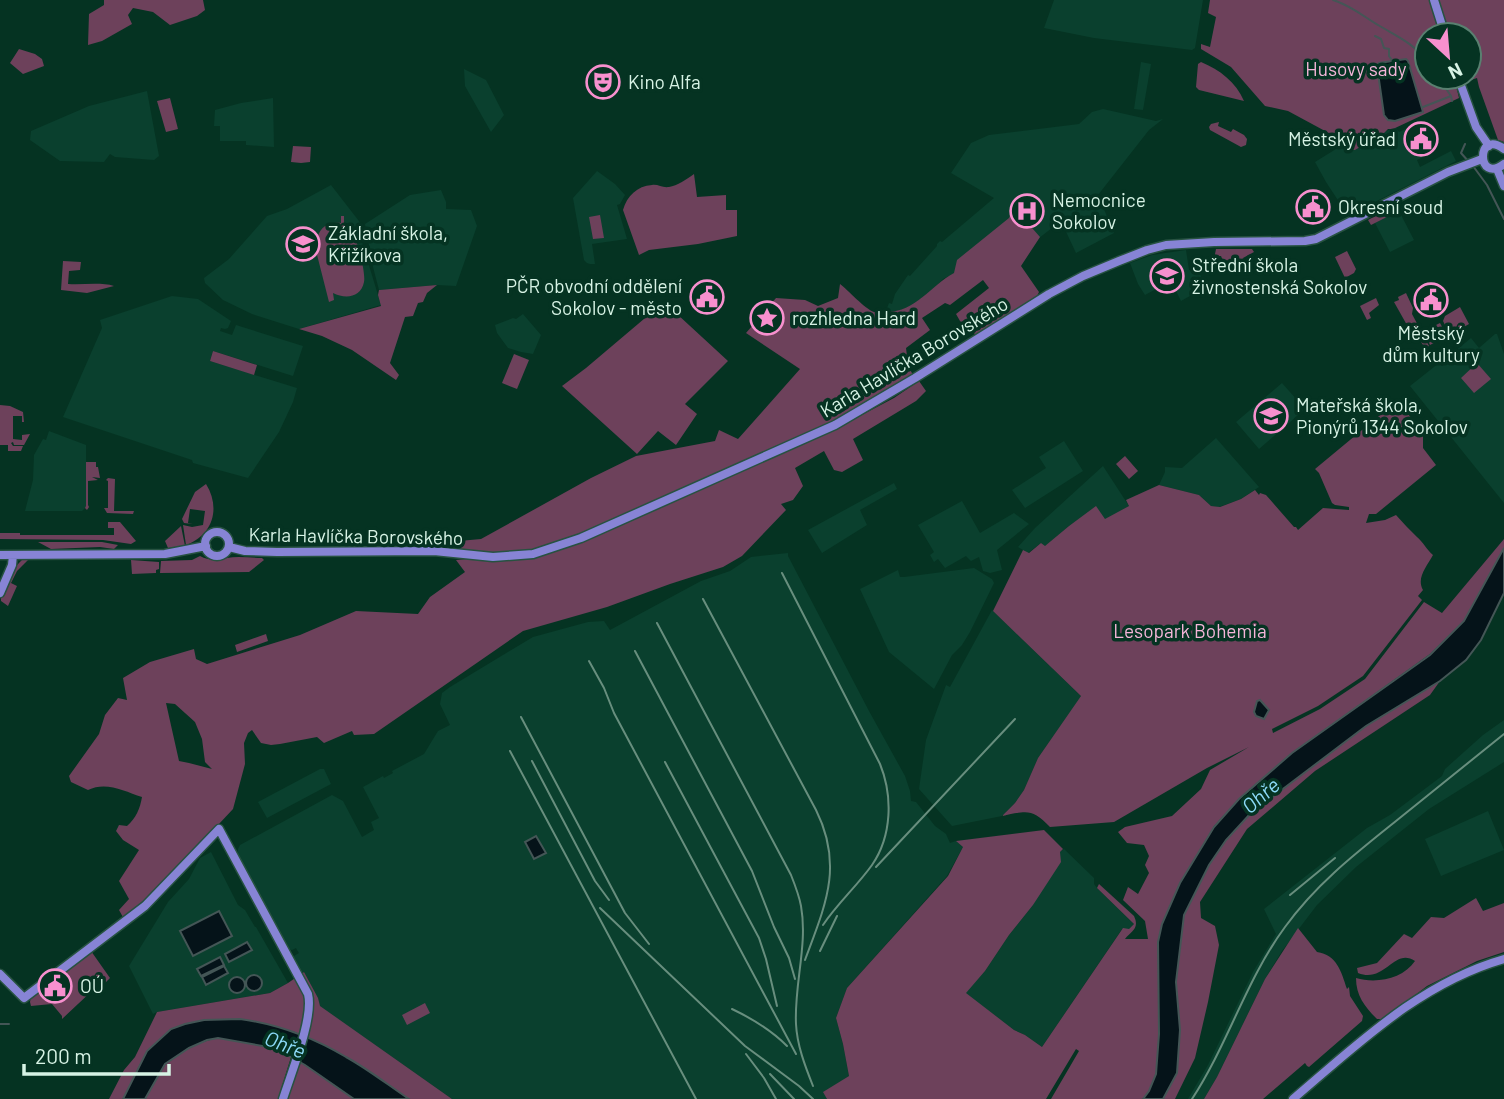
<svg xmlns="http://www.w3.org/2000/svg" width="1504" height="1099" viewBox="0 0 1504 1099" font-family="Barlow,sans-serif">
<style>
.built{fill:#0a402e}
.green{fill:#6d415b;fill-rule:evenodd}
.water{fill:#051319;stroke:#445656;stroke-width:2}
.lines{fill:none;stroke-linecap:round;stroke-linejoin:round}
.stream{stroke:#445656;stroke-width:2}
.secondary-casing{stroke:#275241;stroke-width:11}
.secondary{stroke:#8784d5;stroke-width:8}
.rail{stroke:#688e7e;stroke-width:2}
.labels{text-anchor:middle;stroke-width:7;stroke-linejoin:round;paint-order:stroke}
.park-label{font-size:19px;fill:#f5b5d9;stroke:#053322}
.poi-label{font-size:19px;fill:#d7f3e5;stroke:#053322;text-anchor:start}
.street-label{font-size:19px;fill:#d7f3e5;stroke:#053322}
.water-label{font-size:21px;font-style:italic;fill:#8cdaf8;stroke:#053322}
</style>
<rect width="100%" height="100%" fill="#053322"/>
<path class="built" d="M 1054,0 L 1203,0 L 1195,48 L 1192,50 L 1094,38 L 1044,28 Z
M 1141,62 L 1151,64 L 1143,110 L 1134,109 Z
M 464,69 L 486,80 L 504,115 L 491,132 L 465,86 Z
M 147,91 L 159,156 L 154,160 L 115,157 L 110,154 L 104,162 L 60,161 L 30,140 L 31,131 L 89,106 Z
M 273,98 L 274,147 L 246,145 L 246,141 L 220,141 L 220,126 L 214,126 L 215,110 L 241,103 Z
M 1103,109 L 1156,121 L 1163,119 L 1149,130 L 1098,195 L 1114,233 L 1076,253 L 1061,221 L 1021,252 L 955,273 L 943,279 L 934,289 L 910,307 L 894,312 L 886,311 L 889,303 L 892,304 L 895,294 L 908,275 L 910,276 L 937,246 L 937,244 L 940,241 L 942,242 L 994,198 L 951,173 L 971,143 L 989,135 L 1079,124 L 1092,112 Z
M 1396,128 L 1399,132 L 1408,128 L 1423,157 L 1417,160 L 1420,167 L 1451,151 L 1456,161 L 1373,203 L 1363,206 L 1347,214 L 1326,182 L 1315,162 L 1336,149 L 1337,146 L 1341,143 L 1351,150 L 1355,150 L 1383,134 L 1385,131 Z
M 597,171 L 615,184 L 625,195 L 620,204 L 617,205 L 627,239 L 592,244 L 595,264 L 590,264 L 587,263 L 584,260 L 573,198 Z
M 331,185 L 362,225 L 358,229 L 381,305 L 299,329 L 252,314 L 223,300 L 205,283 L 204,278 L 229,259 L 267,216 L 287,209 Z
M 441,190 L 446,202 L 446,209 L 471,210 L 477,226 L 456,286 L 437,285 L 379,290 L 373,267 L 365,224 L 410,195 Z
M 1399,211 L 1414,240 L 1390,252 L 1375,223 Z
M 1186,250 L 1189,270 L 1198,270 L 1206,287 L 1181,301 L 1171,281 L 1145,295 L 1138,284 L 1130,263 L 1152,255 Z
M 172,296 L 198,299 L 231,321 L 228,328 L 225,329 L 221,328 L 220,331 L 232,335 L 236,325 L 303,346 L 293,376 L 213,351 L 210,361 L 297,388 L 293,402 L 279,432 L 248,478 L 193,463 L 192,460 L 63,417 L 102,328 L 100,320 Z
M 523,314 L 541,335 L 533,354 L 521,352 L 508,348 L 497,333 L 495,325 L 513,318 L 516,319 Z
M 1495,334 L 1497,334 L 1504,354 L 1504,503 L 1410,386 L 1439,363 L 1442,366 L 1449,359 L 1448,357 L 1471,338 L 1479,348 Z
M 1282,383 L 1305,409 L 1259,449 L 1236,422 Z
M 49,431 L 86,445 L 86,507 L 82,511 L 25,511 L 33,480 L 34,455 L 43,439 L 46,440 Z
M 1216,438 L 1259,487 L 1241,499 L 1219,507 L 1211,506 L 1199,495 L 1159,485 L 1165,472 L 1165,467 L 1182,468 Z
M 1064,441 L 1083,471 L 1025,508 L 1012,490 L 1046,468 L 1039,457 Z
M 1103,466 L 1129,506 L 1105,520 L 1096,507 L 1069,526 L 1045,547 L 1041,543 L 1028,553 L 1018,547 L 1035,528 Z
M 894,483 L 897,489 L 860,510 L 867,525 L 822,553 L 808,530 Z
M 962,501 L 980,533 L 1014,513 L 1029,524 L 997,550 L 1002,570 L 990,573 L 983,571 L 979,557 L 971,561 L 966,556 L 945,568 L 938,559 L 934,562 L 930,555 L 934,552 L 918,525 Z
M 788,553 L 788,556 L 869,711 L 905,776 L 910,791 L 911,801 L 916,802 L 935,826 L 946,834 L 950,843 L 956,841 L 963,847 L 947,876 L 847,988 L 836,1018 L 843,1044 L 849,1076 L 824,1092 L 827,1099 L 452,1099 L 319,1006 L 304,972 L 301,972 L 294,958 L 294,956 L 299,953 L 297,950 L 296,948 L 292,950 L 288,949 L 238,857 L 238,849 L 240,845 L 332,795 L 343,801 L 362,837 L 374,830 L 371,822 L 379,818 L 363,787 L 383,776 L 384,778 L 393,773 L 392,771 L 424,754 L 438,731 L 450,725 L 440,704 L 442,693 L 450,687 L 533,637 L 588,622 L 604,621 L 610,630 L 701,581 L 730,571 L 751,557 Z
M 974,568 L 992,579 L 994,583 L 970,632 L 962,645 L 952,655 L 934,689 L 889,652 L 860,589 L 898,570 L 900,577 L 904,577 Z
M 992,610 L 1081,696 L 1080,698 L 1038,758 L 1024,790 L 1015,803 L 1002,816 L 952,826 L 919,789 L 926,740 L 946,685 L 950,687 Z
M 1504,720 L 1504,762 L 1429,809 L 1356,867 L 1317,905 L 1282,951 L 1265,979 L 1217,1077 L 1204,1099 L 1188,1099 L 1208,1065 L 1253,972 L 1276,934 L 1264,909 L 1367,828 L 1390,815 L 1442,776 L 1445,769 L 1483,735 Z
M 320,769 L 324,769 L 331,784 L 267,818 L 258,802 Z
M 1488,811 L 1504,850 L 1441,876 L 1425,839 Z
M 1064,849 L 1094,878 L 1094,884 L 1097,888 L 1134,924 L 1129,929 L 1122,929 L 1042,1047 L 1025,1035 L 1014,1030 L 965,993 L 985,971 L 1009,935 L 1033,905 L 1060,852 Z
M 211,852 L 238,905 L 245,910 L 255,927 L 256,927 L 288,983 L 270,993 L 157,1012 L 153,1014 L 129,966 L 168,902 L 189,879 L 200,858 Z"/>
<path class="green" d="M 104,0 L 203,0 L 205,10 L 197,16 L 170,25 L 153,12 L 133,8 L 128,15 L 132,24 L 102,41 L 88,45 L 89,14 L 104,5 Z
M 1210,0 L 1430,0 L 1442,35 L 1427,35 L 1427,77 L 1454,77 L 1459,98 L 1393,129 L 1388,129 L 1383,134 L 1355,150 L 1351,150 L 1338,138 L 1288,111 L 1265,106 L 1231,67 L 1201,49 L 1201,44 L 1210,47 L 1216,17 L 1208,13 Z
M 1439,0 L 1504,0 L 1504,142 L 1498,140 L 1479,87 L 1477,78 L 1468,81 L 1464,77 L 1469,77 L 1469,35 L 1450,35 Z
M 19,49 L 35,54 L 42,59 L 44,66 L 23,74 L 10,63 Z
M 1201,62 C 1220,70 1236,82 1244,101 L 1199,90 L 1196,87 L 1198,64 Z
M 170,98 L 178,129 L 166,132 L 157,101 Z
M 1219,122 L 1218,126 L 1231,132 L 1233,129 L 1244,135 L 1247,139 L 1246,145 L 1241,147 L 1210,130 L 1209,127 L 1211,124 Z
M 293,146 L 311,147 L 310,162 L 301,163 L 291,162 Z
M 694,174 L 697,197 L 726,195 L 726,210 L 737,210 L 737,236 L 698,244 L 649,250 L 639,255 L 623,210 C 627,196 637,186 652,185 C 658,184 662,188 669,187 C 677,186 687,179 694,174 Z
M 1400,203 L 1403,209 L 1371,225 L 1368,220 Z
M 1012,211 L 1018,212 L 1040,237 L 1021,266 L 1039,292 L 1036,298 L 976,335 L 960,321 L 956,314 L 989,288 L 983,280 L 950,305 L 945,303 L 922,318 L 930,330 L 906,348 L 907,356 L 905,360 L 913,375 L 839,427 L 894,398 L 919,381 L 926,391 L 916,401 L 853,439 L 863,460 L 842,472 L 834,470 L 824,451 L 795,468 L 803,486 L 793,500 L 781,504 L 786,510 L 742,556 L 723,567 L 670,584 L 607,607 L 523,631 L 374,734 L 354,735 L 352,731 L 324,743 L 317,737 L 280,744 L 271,745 L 261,743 L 252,730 L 248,733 L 244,743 L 245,764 L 233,809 L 144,904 L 124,919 L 119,910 L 129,899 L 119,881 L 139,850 L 123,840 L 116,831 L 119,825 L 127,826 C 136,818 140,809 142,797 C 124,791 106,781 88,790 L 71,782 L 69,776 L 99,734 L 105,715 L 118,698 L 127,700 L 123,678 L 150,662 L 194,649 L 196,659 L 207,664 L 300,635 L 356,611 L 418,614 L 430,597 L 465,572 L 456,560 L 488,557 L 456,553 L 459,541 L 481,539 L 591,478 L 636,456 L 715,441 L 719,430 L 738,439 L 800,369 L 746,333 L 776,298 L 805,300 L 818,306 L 838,298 L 840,284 C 848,290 865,309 874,312 C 877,313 881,312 885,312 C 915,313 930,286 954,273 L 957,260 L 1009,218 ZM 166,703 L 175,704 L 195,722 L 202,739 L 205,762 L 212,769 L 189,763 L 179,761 Z
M 600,215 L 604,238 L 593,239 L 589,217 Z
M 341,216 L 344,216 L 344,224 C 348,227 350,228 353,232 C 357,240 366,273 364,282 C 361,298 345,299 333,293 L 334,300 L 329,302 L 313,239 L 317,238 C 321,226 329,222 341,223 Z
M 1216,249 L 1252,249 L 1254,252 L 1243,258 L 1244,261 L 1227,270 L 1221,256 L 1218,256 L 1217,259 L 1215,254 Z
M 1347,251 L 1356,269 L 1354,273 L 1345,278 L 1335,257 Z
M 63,261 L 81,262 L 80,270 L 69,271 L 68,284 C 83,285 101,282 114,286 L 87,293 L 61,290 Z
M 437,285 L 427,293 L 423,302 L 418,303 L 413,316 L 405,317 L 390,363 L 399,375 L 396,380 L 352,350 L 322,336 L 299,329 L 381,306 L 378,295 L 379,290 Z
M 1406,293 L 1413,308 L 1412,314 L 1429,346 L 1425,348 L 1417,336 L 1412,334 L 1394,302 L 1399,300 L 1398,297 Z
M 1376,298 L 1379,305 L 1369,313 L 1371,318 L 1367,320 L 1360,306 Z
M 664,302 L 728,361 L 685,404 L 697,414 L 676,445 L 658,431 L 637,454 L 562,386 L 586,368 Z
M 1460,307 L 1469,324 L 1450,335 L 1443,321 L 1445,316 Z
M 1440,323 L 1447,336 L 1430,345 L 1424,331 Z
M 213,351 L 257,365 L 254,375 L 210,361 Z
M 514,354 L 529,360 L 517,389 L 502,383 Z
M 1477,363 L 1491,379 L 1474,393 L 1461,378 Z
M 1397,401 L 1423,432 L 1423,448 L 1436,465 L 1376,514 L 1369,514 L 1366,523 L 1385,520 L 1396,515 C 1403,523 1410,530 1417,537 C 1423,542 1427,550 1433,555 C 1427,566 1416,578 1423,590 L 1418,596 L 1422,600 L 1363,676 L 1318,706 L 1272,729 L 1273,733 L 1320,709 L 1365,679 L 1424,602 L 1442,613 L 1504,539 L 1504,548 L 1464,621 L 1430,654 L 1292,753 L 1239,799 L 1214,826 L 1162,924 L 1158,942 L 1159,1034 L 1156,1074 L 1149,1091 L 1143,1099 L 1051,1099 L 1079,1051 L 1076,1049 L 1046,1099 L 827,1099 L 823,1092 L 849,1076 L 843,1044 L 836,1018 L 847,988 L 948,876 L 963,847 L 956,841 L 1044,830 L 1063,849 L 1060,852 L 1061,862 L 1033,905 L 1009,935 L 985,971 L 966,993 L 1014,1030 L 1025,1035 L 1042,1047 L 1123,928 L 1129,929 L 1134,924 L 1097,888 L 1099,884 L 1134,916 C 1140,929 1131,931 1125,939 L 1148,939 L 1145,921 L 1123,900 L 1128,887 L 1138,894 L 1149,873 L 1145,865 L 1149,856 L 1144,845 L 1127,843 L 1118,832 L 1125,827 L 1172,816 L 1201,789 L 1210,770 L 1249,747 L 1207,768 L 1114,822 L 1050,827 C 1032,808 1027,811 1002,816 L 1015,803 L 1024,790 L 1038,758 L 1081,696 L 993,611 L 1023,550 L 1029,553 L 1041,543 L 1045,546 L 1069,526 L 1096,506 L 1105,519 L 1129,506 L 1126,500 L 1159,485 L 1199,495 L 1211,506 L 1220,507 L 1241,499 L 1255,490 L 1259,495 L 1260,493 L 1266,495 L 1294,527 L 1296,527 L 1298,530 L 1323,508 L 1349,510 L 1349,507 L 1335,505 L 1332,503 L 1319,473 L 1315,469 Z
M 0,405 L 10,406 L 23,412 L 24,422 L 22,422 L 22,416 L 13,416 L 13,439 L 22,440 L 22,435 L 30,434 L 24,445 L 14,445 L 13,442 L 11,443 L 13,446 L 23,446 L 21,451 L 8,451 L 8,445 L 0,445 Z
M 1125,456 L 1138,471 L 1129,479 L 1116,464 Z
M 86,462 L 96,462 L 96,467 L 98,467 L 100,478 L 92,477 L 98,480 L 88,481 L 88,505 L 89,507 L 87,510 L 85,508 L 86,506 Z
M 108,478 L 115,479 L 114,511 L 134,511 L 133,514 L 107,513 L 104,508 L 108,508 L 108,481 L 106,480 Z
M 206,484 C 221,508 213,535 186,545 L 183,525 L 192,527 L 203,525 L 205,511 L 190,509 L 188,523 L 193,524 L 184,523 L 182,519 L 195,492 Z
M 108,522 L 120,522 L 136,541 L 131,544 L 103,540 L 0,539 L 0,533 L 20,533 L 20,535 L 114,535 L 114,528 L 108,528 Z
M 181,526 L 185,546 L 168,548 L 165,541 Z
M 38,542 L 102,542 L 118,545 L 114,549 L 100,547 L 51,549 Z
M 200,556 C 209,561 217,560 227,558 C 238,556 251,558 262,558 L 264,560 L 249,572 L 160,573 L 161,561 L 192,560 Z
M 22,560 L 28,560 L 17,571 L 11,583 L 17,586 L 8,606 L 1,601 C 0,588 12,569 22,560 Z
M 131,560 L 159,562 L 159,569 L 156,570 L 156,573 L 132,574 Z
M 266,634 L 268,641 L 237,652 L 235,645 Z
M 1440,681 L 1430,695 L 1315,771 L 1247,829 L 1200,902 L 1201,918 L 1215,926 L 1219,945 L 1208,1002 L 1195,1058 L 1175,1099 L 1163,1099 L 1177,1073 L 1180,1030 L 1176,982 L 1184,915 L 1209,865 L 1226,840 L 1250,814 L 1366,726 Z
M 1476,898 L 1483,911 L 1504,903 L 1504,952 L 1477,961 L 1427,986 L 1384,1019 L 1377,1019 C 1365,1007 1356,996 1356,978 C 1376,984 1403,979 1415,961 C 1394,947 1385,984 1358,973 L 1357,968 L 1377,963 L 1404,934 L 1412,938 L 1431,917 L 1444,918 Z
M 1298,928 L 1317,952 C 1337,955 1341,971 1347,989 L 1349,987 L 1350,996 L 1363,1016 L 1362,1021 L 1309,1067 L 1307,1066 L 1305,1063 L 1263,1099 L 1204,1099 L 1217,1077 L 1265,979 Z
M 91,951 L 110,978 L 97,991 L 94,989 L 62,1019 L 62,1016 L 52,1004 L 31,1006 L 30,1002 L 31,996 L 45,986 L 47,992 L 49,991 L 52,994 L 66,982 L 61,974 Z
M 304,972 L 318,998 L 320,1006 L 452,1099 L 409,1099 L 346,1057 L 295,1032 L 254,1021 L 240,1019 L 204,1020 L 140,1064 L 123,1099 L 109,1099 L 124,1070 L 135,1057 L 157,1012 L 270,993 L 288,983 Z
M 425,1003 L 430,1013 L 407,1025 L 402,1015 Z
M 218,1038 L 268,1047 L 291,1057 L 278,1099 L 145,1099 C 151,1088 157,1075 165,1065 C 176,1051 200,1042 218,1038 Z
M 299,1061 L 354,1099 L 287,1099 Z"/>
<path class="water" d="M 1406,59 L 1408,61 L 1423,112 L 1395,121 L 1388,120 L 1384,115 L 1377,66 L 1379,63 Z
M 1504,548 L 1504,593 L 1481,640 L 1466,660 L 1440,681 L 1366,726 L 1250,814 L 1226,840 L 1209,865 L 1184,915 L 1176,982 L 1180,1030 L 1177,1073 L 1163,1099 L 1143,1099 L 1149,1091 L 1156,1074 L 1159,1034 L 1158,942 L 1162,924 L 1180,883 L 1214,827 L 1239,799 L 1292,753 L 1430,655 L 1464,621 Z
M 1260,700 L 1269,710 L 1264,719 L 1256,716 L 1254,712 L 1257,701 Z
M 536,836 L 546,853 L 534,859 L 525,842 Z
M 219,911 L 232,936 L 193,956 L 180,931 Z
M 247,942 L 252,950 L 229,962 L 225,954 Z
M 220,957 L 224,965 L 201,976 L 197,969 Z
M 224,966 L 228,973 L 206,985 L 202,977 Z
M246 983a8 8 0 1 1 16 0a8 8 0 1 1-16 0Z
M229 985a8 8 0 1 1 16 0a8 8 0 1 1-16 0Z
M 240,1019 C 277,1024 314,1038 346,1057 C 368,1069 388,1085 409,1099 L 354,1099 L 305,1065 L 282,1052 L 268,1047 L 218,1038 L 207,1040 L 189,1048 L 165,1064 L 145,1099 L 123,1099 L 147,1051 L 171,1029 L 185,1024 L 204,1020 Z"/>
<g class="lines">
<path class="stream" d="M 1333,0 C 1350,5 1363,16 1378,25 C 1396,36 1414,43 1427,62
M 1375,36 L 1381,39 L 1384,48 L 1389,49 L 1389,56 L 1394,63
M 1438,77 L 1451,96 L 1452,101
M 1423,107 L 1451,96
M 1465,144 L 1461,153 L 1469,162
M 1473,166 L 1487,185 L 1504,219
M 0,1024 L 9,1024"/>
<defs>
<path id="secondary" d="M 1434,0 L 1445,35
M 1458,77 L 1476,127 L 1489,146
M 1504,149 C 1476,128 1476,185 1504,164
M 1497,169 L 1504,186
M205 544a12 12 0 1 1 24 0a12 12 0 1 1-24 0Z
M 229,547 L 245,551 L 277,552 L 434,551 L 493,557 L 533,554 L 581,538 L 835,425 L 915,378 L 1049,294 L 1083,276 L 1119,261 L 1147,250 L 1166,245 L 1214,242 L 1305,241 L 1316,239 L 1448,172 L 1482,159
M 0,555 L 165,554 L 206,546
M 0,593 L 12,565 L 13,555
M 0,974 L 24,998 L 145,906 L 219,829 L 308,994 C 314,1018 291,1073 283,1099
M 1293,1099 C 1358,1044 1420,983 1504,959"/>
</defs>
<use href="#secondary" class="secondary-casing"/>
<use href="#secondary" class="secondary"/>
<path class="rail" d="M 782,573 L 880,764 C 893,796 892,836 872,865 C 857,886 837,904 823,925
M 703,599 L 816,810 C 844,866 825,906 805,960
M 657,623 L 791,875 C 795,885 799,895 801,906 C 808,945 794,984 796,1024 C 797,1045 805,1066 813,1086
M 635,651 L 752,871 L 774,927 L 789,958 L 795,979
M 589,661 L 604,688 L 614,713 L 796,1054
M 521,717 L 625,913 L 649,944
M 510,751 L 696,1099
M 532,761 L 595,881 L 609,900
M 665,762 L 759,938 L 766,959 L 777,1006
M 876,867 L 1015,719
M 1290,895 L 1335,858
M 600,908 L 745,1046 L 799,1086 L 813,1099
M 820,951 L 837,916
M 732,1009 C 753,1019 770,1029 787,1046
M 746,1054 L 764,1078 L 776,1099
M 770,1074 L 794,1099
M 1192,1099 C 1228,1044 1246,980 1285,927 C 1316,884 1356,853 1396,821 C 1432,792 1468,763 1504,734"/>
</g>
<defs>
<symbol id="theatre-ring" viewBox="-11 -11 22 22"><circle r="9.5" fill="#053322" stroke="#f790ce" stroke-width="1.5"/><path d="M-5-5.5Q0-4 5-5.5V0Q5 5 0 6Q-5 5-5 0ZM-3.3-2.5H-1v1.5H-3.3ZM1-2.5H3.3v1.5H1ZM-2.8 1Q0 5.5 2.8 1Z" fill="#f790ce"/></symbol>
<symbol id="civic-ring" viewBox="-11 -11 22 22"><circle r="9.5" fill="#053322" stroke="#f790ce" stroke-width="1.5"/><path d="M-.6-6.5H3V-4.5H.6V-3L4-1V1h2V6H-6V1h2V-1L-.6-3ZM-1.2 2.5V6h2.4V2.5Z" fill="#f790ce"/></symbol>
<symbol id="hospital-ring" viewBox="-11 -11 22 22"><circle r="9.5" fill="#053322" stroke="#f790ce" stroke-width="1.5"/><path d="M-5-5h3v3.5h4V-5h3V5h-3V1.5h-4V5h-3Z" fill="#f790ce"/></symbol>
<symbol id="school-ring" viewBox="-11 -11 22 22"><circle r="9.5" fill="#053322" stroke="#f790ce" stroke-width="1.5"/><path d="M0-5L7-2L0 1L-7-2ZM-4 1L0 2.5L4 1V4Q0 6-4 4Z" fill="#f790ce"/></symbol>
<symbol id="university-ring" viewBox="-11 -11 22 22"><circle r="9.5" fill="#053322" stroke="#f790ce" stroke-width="1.5"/><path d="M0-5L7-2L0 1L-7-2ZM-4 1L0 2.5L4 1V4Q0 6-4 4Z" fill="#f790ce"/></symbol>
<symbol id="sight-ring" viewBox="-11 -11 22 22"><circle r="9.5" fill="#053322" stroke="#f790ce" stroke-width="1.5"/><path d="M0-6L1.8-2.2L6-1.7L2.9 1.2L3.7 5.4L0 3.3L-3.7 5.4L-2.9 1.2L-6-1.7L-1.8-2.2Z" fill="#f790ce"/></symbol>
</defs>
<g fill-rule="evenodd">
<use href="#theatre-ring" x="584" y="63" width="38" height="38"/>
<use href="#civic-ring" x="1402" y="120" width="38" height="38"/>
<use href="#civic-ring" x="1294" y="188" width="38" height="38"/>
<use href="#hospital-ring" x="1008" y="192" width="38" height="38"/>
<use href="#school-ring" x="284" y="225" width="38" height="38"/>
<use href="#university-ring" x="1148" y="257" width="38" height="38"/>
<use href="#civic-ring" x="688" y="278" width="38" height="38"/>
<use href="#civic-ring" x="1412" y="281" width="38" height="38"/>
<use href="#sight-ring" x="748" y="299" width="38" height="38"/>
<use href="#school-ring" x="1252" y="397" width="38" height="38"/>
<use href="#civic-ring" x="36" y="967" width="38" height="38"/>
</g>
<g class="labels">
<g class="park-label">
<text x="1356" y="76">Husovy sady</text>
<text x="1190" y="638">Lesopark Bohemia</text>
</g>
<g class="poi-label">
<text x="628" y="89">Kino Alfa</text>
<text x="1396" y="146" text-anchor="end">Městský úřad</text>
<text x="1052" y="207">Nemocnice<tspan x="1052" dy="22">Sokolov</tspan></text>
<text x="1338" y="214">Okresní soud</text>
<text x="328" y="240">Základní škola,<tspan x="328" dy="22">Křižíkova</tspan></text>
<text x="1192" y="272">Střední škola<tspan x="1192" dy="22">živnostenská Sokolov</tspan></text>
<text x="682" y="293" text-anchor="end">PČR obvodní oddělení<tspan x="682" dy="22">Sokolov - město</tspan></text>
<text x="792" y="325">rozhledna Hard</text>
<text x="1431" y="340" text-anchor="middle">Městský<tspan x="1431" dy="22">dům kultury</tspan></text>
<text x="1296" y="412">Mateřská škola,<tspan x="1296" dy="22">Pionýrů 1344 Sokolov</tspan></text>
<text x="80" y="993">OÚ</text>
</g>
<g class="street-label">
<text transform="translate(914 357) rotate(-31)" y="7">Karla Havlíčka Borovského</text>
<text transform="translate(356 536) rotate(1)" y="7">Karla Havlíčka Borovského</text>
</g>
<g class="water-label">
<text transform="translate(1261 796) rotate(-41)" y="7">Ohře</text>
<text transform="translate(285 1045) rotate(21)" y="7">Ohře</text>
</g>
</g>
<g transform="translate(1448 56) rotate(154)"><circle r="33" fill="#053322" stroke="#598070" stroke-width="2"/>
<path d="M0-5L12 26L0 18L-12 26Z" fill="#f790ce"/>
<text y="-10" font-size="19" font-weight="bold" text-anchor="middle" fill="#d7f3e5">N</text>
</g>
<path d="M24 1064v10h145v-10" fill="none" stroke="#d7f3e5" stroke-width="3.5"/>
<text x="35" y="1064" font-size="21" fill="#d7f3e5" stroke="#053322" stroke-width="5" paint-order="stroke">200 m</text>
</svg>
